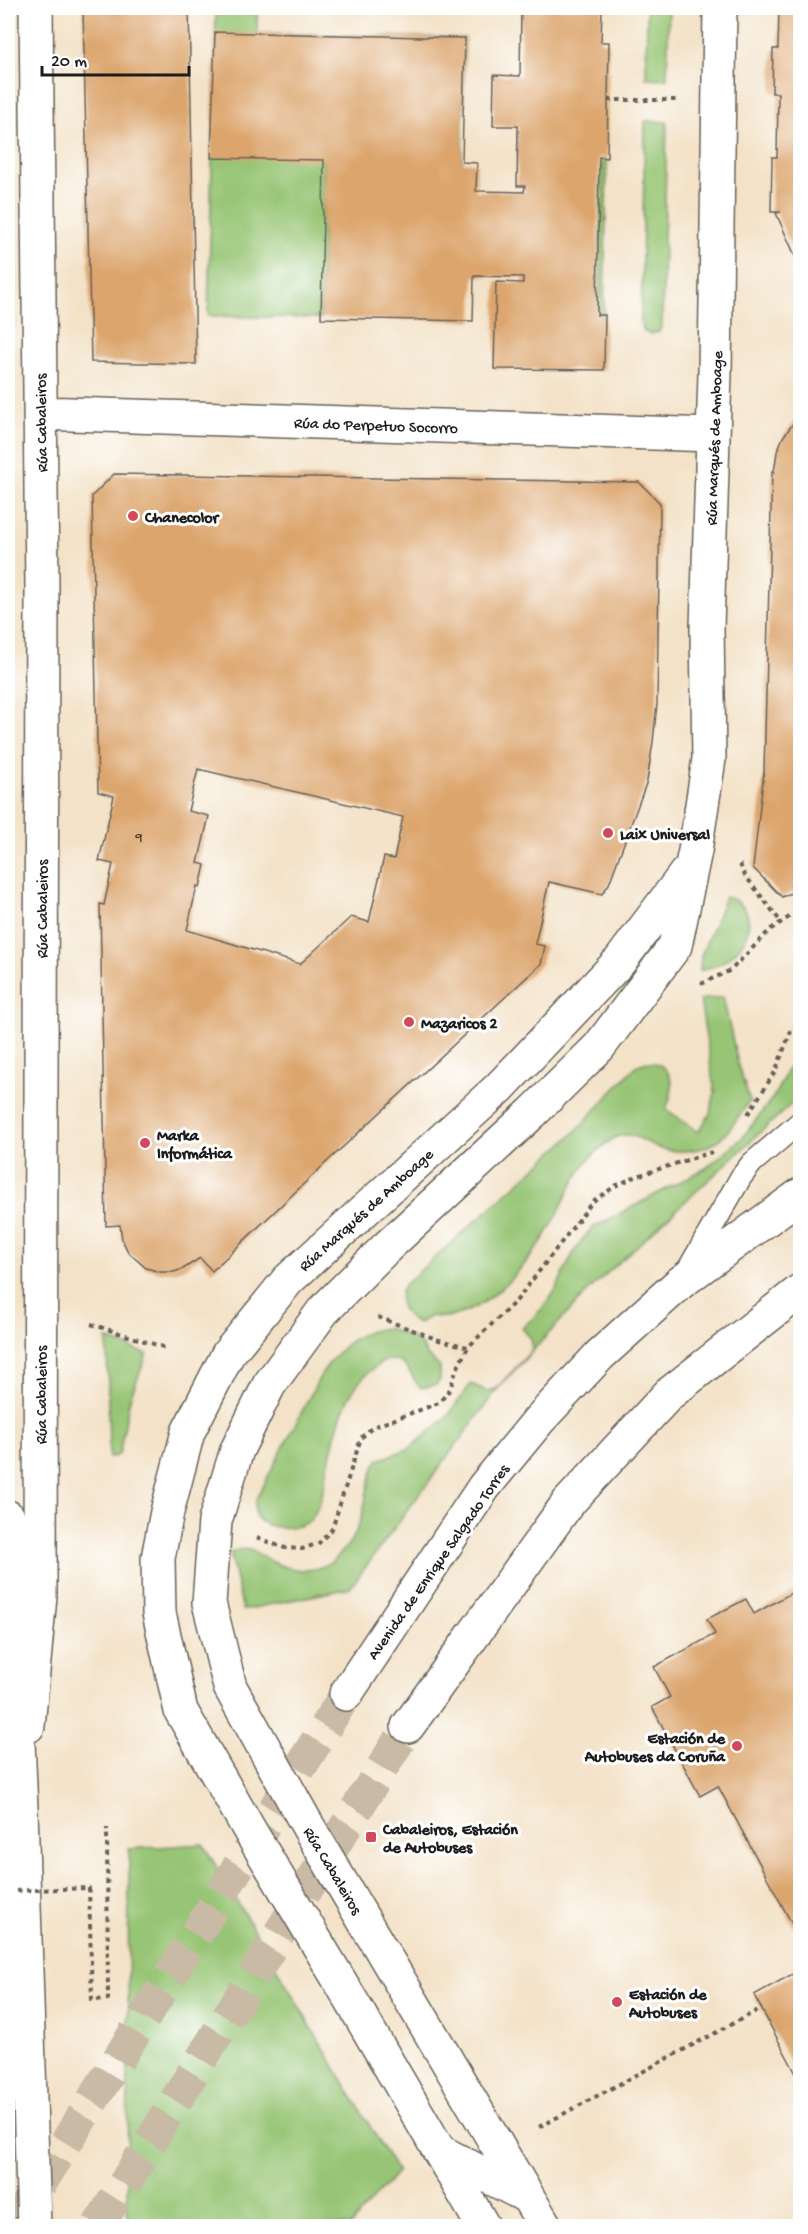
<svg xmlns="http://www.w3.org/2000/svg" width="808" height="2234" viewBox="0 0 808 2234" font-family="'Gochi Hand',sans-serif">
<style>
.green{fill:#97c574;stroke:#5a7048;stroke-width:1.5}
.building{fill:#dca56d;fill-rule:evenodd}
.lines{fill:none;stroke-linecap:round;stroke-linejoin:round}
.primary-tunnel{stroke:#c8baa5;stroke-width:33;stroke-dasharray:33 16;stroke-linecap:butt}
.lane-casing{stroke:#676158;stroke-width:24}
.street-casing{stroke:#676158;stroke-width:36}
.primary-casing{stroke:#676158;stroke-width:36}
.highway-casing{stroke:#676158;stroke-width:36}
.path{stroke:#676158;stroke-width:4;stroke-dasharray:4.5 4.5;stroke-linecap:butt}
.lane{stroke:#fff;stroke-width:21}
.street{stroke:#fff;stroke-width:33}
.primary{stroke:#fff;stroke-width:33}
.highway{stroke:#fff;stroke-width:33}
.path-bridge{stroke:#676158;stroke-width:4;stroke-dasharray:4.5 4.5;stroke-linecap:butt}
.poi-dot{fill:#d1495b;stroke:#fff;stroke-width:2}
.labels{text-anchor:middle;stroke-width:6;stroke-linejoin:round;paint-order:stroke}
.number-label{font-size:14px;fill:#4c3e30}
.street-label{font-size:16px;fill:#1c1c1c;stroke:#fff}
.poi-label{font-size:16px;font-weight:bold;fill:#1c1c1c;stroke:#fff;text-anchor:start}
</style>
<rect width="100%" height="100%" fill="#fff"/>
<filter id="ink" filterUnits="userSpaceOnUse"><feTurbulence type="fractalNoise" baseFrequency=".0167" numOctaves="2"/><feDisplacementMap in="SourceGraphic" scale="12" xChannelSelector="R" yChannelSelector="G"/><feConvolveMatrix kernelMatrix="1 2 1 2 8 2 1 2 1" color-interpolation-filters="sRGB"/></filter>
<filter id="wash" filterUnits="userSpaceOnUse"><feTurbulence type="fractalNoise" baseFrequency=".008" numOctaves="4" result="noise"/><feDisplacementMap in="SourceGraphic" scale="24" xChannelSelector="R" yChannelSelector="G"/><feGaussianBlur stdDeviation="1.35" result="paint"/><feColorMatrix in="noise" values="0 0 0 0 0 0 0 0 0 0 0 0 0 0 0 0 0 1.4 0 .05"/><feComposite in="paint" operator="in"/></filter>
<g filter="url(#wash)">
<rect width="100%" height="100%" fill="#f3e2c7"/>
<path class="green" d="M 216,8 L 257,8 L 257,33 L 465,38 L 462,162 L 324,160 L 321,318 L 208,316 Z
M 647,8 L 669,8 L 667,79 L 646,78 Z
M 645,121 L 667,122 L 662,325 L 659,332 L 651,334 L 644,332 L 641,322 Z
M 602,160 L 607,160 L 604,314 L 599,314 Z
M 725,897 C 756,903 754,937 733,954 C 724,963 712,967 700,971 L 701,956 Z
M 723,997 L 739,1068 L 750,1101 C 739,1115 727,1137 711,1145 C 698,1151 675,1153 662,1149 C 649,1145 633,1131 619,1136 C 608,1140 598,1150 590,1158 C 573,1178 564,1202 552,1225 C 531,1262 478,1326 431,1316 L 417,1324 C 402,1314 395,1302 404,1285 L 572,1135 L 636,1066 C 652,1057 670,1065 672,1085 C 672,1093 669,1102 666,1109 L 698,1132 L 710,1114 L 715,1092 L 700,1000 Z
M 800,1048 L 800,1096 L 590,1289 L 499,1387 L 350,1588 L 243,1610 L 231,1559 L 231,1553 C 248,1543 258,1555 273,1562 C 287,1569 303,1572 318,1568 C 328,1565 337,1558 344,1550 C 371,1518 361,1489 378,1460 L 410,1448 L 447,1417 L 471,1384 L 487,1391 L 496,1389 L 532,1350 L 532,1340 L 522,1328 C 535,1317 548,1304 556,1289 C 568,1265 573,1248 592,1228 L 706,1168 L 742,1138 L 774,1096 L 795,1055 Z
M 388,1328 L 418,1340 L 427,1355 L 440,1367 L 440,1380 L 436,1385 L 421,1388 C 412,1380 410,1365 397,1361 C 387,1358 380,1363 373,1369 C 341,1392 334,1440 326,1476 C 323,1491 321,1506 311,1519 C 302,1531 260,1531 255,1514 C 254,1510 255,1504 256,1500 L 322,1373 C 339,1348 356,1330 388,1328 Z
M 107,1339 L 147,1354 L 130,1398 L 119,1455 L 109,1458 Z
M 203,1844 L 397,2172 L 350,2226 L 127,2226 L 129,1849 Z"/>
<g id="blocks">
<path class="building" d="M 83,8 L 189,8 L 196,364 L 91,362 Z
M 528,8 L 602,8 L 601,42 L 609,42 L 607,158 L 599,157 L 597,315 L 605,315 L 604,370 L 494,369 L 496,282 L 523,283 L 523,277 L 474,276 L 473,321 L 321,318 L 324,160 L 211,158 L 215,32 L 465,38 L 462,162 L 477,163 L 476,191 L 524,192 L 525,186 L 517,186 L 518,126 L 493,126 L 494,75 L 520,76 L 521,11 L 528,11 Z
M 779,8 L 800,8 L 800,267 L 776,213 L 781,212 L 771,212 L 772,157 L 777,157 L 777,156 L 778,97 L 778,93 L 772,93 L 773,49 L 778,49 Z
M 800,414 L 800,889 L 782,897 L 753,868 L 764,771 L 772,471 L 774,472 L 777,452 L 783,437 Z
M 114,474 L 639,482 L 660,503 L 657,704 L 653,742 L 647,781 L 609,884 L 602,894 L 549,882 L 535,944 L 545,946 L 541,964 L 330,1159 L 212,1271 L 200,1258 L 183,1269 L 174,1272 L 160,1272 L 146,1268 L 128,1252 L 122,1239 L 120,1225 L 106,1226 L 100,904 L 104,905 L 113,864 L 99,861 L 114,796 L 98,792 L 92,496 ZM 198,769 L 403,817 L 394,859 L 384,857 L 369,922 L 351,917 L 300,964 L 187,930 L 197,886 L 200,887 L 205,865 L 198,863 L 209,816 L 188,811 Z
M 800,1588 L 800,1939 L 718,1786 L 700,1796 L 652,1707 L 670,1697 L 654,1667 L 715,1634 L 707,1619 L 746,1599 L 754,1614 Z
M 800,1970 L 800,2081 L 754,1995 Z"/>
</g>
</g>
<g filter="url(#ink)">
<use href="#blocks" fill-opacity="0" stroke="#676158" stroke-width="1.5"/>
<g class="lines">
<path class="primary-tunnel" d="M 14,2226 L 346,1694
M 98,2226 L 408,1726"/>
<defs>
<path id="lane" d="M 686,1273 L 741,1177 L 752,1163 L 800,1122"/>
<path id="street" d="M 40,413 L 713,435
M 28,1726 L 40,1596 L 42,587 L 36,8
M 439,2151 L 528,2197
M 483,2226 L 344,1988 L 250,1831 L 181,1711 L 159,1613 L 158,1558 L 167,1512 L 188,1432 L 228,1354 L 288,1280 L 499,1088 L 620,961 L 686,873
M 545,2226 L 309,1828 L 230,1687 L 209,1603 L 215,1521 L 237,1450 L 269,1385 L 323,1311 L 387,1247 L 532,1113 L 599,1047 L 675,946 L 695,851 L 709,759 L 707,628 L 715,374 L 720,8"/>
<path id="primary" d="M 346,1694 L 484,1487 L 539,1420 L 600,1355 L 680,1283 L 800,1195
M 408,1726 L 568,1503 L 669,1394 L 800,1291"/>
<path id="highway" d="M 8,1517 L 21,1809 L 34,2226"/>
</defs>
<use href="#lane" class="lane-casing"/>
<use href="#street" class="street-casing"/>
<use href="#primary" class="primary-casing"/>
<use href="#highway" class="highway-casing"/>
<path class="path" d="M 608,100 L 678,100
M 740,864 L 744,874 L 781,922
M 701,984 L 731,970 L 771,929 L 800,910
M 748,1114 L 775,1072 L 791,1031 L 800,1022
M 378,1317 L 439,1340 L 468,1347
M 91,1324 L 166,1348
M 257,1538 L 285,1548 L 302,1549 L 319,1543 L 332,1529 L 361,1438 L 373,1427 L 439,1403 L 450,1389 L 456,1371 L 468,1347 L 517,1300 L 593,1201 L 617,1185 L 637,1176 L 712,1152
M 539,2127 L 762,2008"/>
<use href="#lane" class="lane"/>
<use href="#street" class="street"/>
<use href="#primary" class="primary"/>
<use href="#highway" class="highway"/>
<path class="path-bridge" d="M 8,1891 L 89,1888 L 92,2000 L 108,1999 L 107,1828"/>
</g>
</g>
<g class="poi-dot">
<circle cx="133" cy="516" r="6"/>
<circle cx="608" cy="833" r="6"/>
<circle cx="409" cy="1022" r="6"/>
<circle cx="145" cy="1143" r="6"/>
<circle cx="737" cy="1746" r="6"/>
<rect x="365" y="1831" width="12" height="12" rx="3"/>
<circle cx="617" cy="2002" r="6"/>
</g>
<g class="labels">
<g class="number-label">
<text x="139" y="841">9</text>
</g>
<g class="street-label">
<text transform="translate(40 423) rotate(-91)" y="6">Rúa Cabaleiros</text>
<text transform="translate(376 424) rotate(2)" y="6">Rúa do Perpetuo Socorro</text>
<text transform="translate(713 438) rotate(-88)" y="6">Rúa Marqués de Amboage</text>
<text transform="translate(41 909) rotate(-90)" y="6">Rúa Cabaleiros</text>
<text transform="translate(365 1209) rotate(-42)" y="6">Rúa Marqués de Amboage</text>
<text transform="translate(40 1395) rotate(-90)" y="6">Rúa Cabaleiros</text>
<text transform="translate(437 1561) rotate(-55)" y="6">Avenida de Enrique Salgado Torres</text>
<text transform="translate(334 1870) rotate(59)" y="6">Rúa Cabaleiros</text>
</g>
<g class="poi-label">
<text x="145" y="522">Chanecolor</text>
<text x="620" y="839">Laix Universal</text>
<text x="421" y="1028">Mazaricos 2</text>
<text x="157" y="1140">Marka<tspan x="157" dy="18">Informática</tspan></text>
<text x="725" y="1743" text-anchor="end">Estación de<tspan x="725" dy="18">Autobuses da Coruña</tspan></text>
<text x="383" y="1834">Cabaleiros, Estación<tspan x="383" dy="18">de Autobuses</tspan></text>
<text x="629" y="1999">Estación de<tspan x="629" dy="18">Autobuses</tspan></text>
</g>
</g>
<rect width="808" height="2234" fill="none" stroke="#fff" stroke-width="30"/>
<path d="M42 66v9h147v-9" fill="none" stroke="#1c1c1c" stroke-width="3"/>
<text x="51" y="66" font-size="18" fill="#1c1c1c" stroke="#ffffff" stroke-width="4.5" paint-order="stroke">20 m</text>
</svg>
